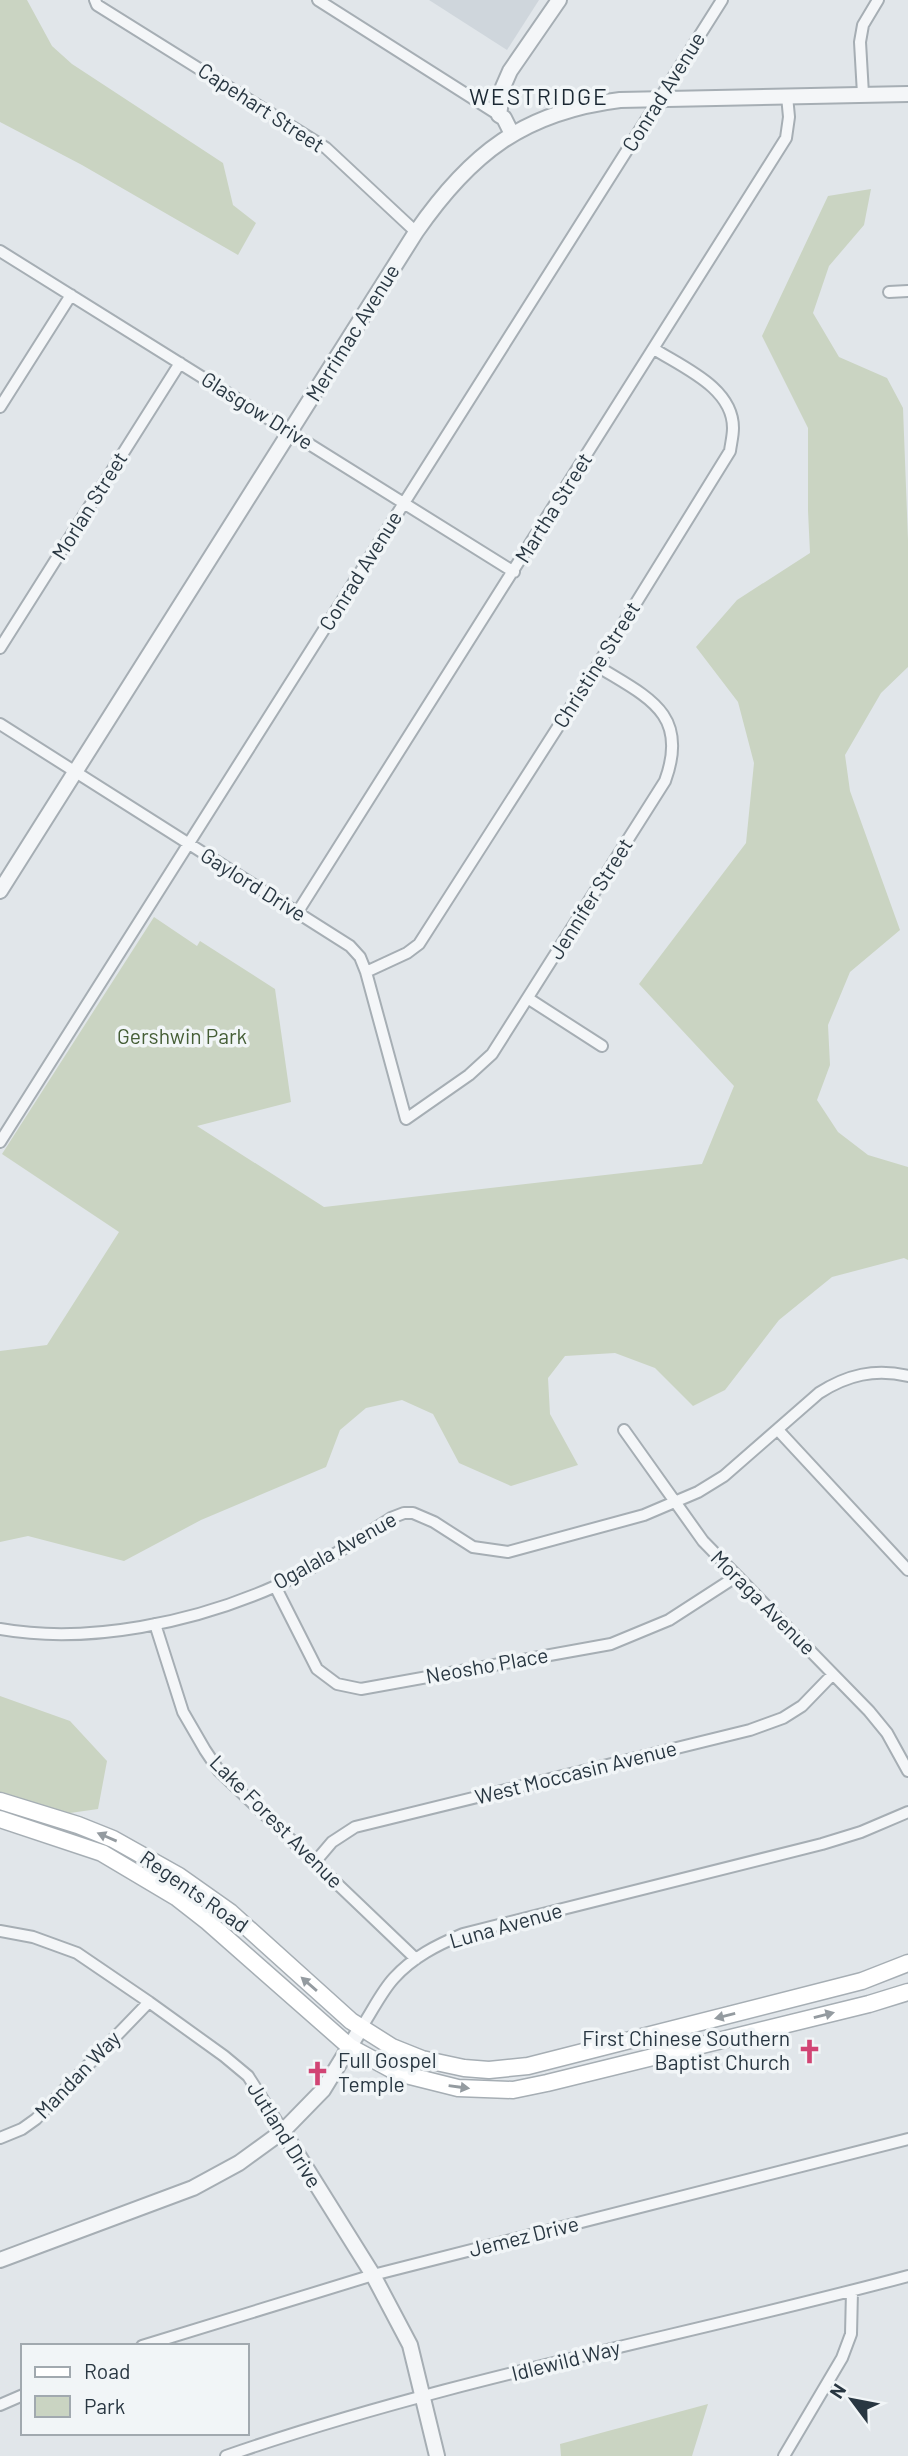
<svg xmlns="http://www.w3.org/2000/svg" width="908" height="2456" viewBox="0 0 908 2456" font-family="Barlow,sans-serif">
<style>
.built{fill:#cfd6dc}
.green{fill:#cad4c2}
.lines{fill:none;stroke-linecap:round;stroke-linejoin:round}
.minor-casing{stroke:#a6aeb4;stroke-width:14}
.tertiary-casing{stroke:#a6aeb4;stroke-width:18}
.secondary-casing{stroke:#a6aeb4;stroke-width:19}
.minor{stroke:#f4f6f8;stroke-width:10}
.tertiary{stroke:#f4f6f8;stroke-width:14}
.secondary{stroke:#fff;stroke-width:16}
.oneway{fill:#949ba0}
.labels{text-anchor:middle;stroke-width:7;stroke-linejoin:round;paint-order:stroke}
.street-label{font-size:21px;fill:#293742;stroke:#f1f5f7}
.park-label{font-size:21px;fill:#455e36;stroke:#f1f5f7}
.poi-label{font-size:21px;fill:#293742;stroke:#f1f5f7;text-anchor:end}
.neighbourhood-label{font-size:23px;letter-spacing:2px;fill:#1b2833;stroke:#f1f5f7}
</style>
<rect width="100%" height="100%" fill="#e1e6ea"/>
<path class="built" d="M 429,0 L 539,0 L 507,50 Z"/>
<path class="green" d="M 0,0 L 27,0 L 52,46 L 72,64 L 223,163 L 233,205 L 256,223 L 238,255 L 82,165 L 0,122 Z
M 871,189 L 864,225 L 829,266 L 813,313 L 839,357 L 887,378 L 903,408 L 908,540 L 908,667 L 881,693 L 845,755 L 850,791 L 900,930 L 850,972 L 828,1025 L 830,1065 L 817,1100 L 838,1132 L 868,1155 L 908,1167 L 908,1260 L 904,1258 L 832,1277 L 779,1320 L 725,1390 L 693,1406 L 655,1368 L 615,1353 L 565,1356 L 548,1378 L 550,1414 L 578,1465 L 511,1486 L 459,1463 L 433,1414 L 402,1400 L 366,1408 L 340,1430 L 326,1467 L 201,1520 L 124,1561 L 28,1536 L 0,1542 L 0,1351 L 47,1345 L 119,1232 L 2,1154 L 154,917 L 197,946 L 200,941 L 275,989 L 291,1102 L 197,1126 L 324,1207 L 702,1164 L 734,1086 L 639,984 L 746,843 L 754,763 L 738,702 L 696,647 L 737,600 L 810,553 L 808,511 L 808,428 L 762,336 L 828,196 Z
M 0,1696 L 70,1721 L 107,1761 L 98,1809 L 0,1823 Z
M 708,2404 L 692,2456 L 561,2456 L 560,2444 Z"/>
<g class="lines">
<defs>
<path id="minor" d="M 95,0 L 97,5 L 326,148 L 416,232
M 318,0 L 499,115
M 863,94 L 860,42 L 863,25 L 878,0
M 0,251 L 514,572
M 889,292 L 908,291
M 0,407 L 71,295
M 0,648 L 180,363
M 0,724 L 350,946 L 360,957 L 366,972 L 406,1119 L 469,1075 L 492,1054 L 665,781 C 690,713 647,697 597,666
M 297,913 L 786,138 L 789,117 L 787,96
M 366,972 L 407,953 L 419,944 L 597,666 L 730,451 C 731,443 733,436 733,428 C 733,388 684,368 654,349
M 529,999 L 602,1046
M 0,1142 L 722,0
M 624,1430 L 703,1541 L 869,1711 L 887,1733 L 908,1771
M 778,1430 L 908,1570
M 275,1586 L 317,1669 L 337,1684 L 361,1689 L 611,1644 L 669,1620 L 737,1576
M 155,1624 L 183,1712 L 205,1750 L 219,1771 L 416,1959
M 0,1629 C 89,1645 195,1622 276,1586 C 317,1567 354,1542 391,1518 L 404,1513 L 413,1513 L 434,1522 L 473,1547 L 508,1552 L 644,1515 L 698,1492 L 724,1476 L 819,1393 C 847,1375 875,1368 908,1376
M 315,1862 L 332,1842 L 355,1827 L 750,1730 L 783,1718 L 802,1706 L 833,1674
M 0,1931 L 33,1937 L 77,1953 L 149,2002 L 224,2056 L 248,2076 L 283,2131
M 361,2028 C 372,2012 381,1992 394,1978 C 413,1957 437,1945 463,1934 L 822,1844 L 861,1832 L 908,1812
M 0,2138 L 22,2129 L 36,2119 L 149,2002
M 142,2346 L 373,2275 L 908,2139
M 0,2405 L 23,2395
M 226,2456 C 448,2379 681,2337 908,2276
M 784,2456 L 842,2358 L 851,2334 L 852,2291"/>
<path id="tertiary" d="M 512,134 L 504,118 L 499,115 L 503,87 L 510,71 L 559,0
M 0,891 L 416,232 C 470,154 523,112 620,100 L 908,94
M 283,2131 L 373,2275 L 410,2345 L 437,2456
M 0,2260 L 193,2188 L 239,2163 L 283,2131 L 323,2090 L 361,2028"/>
<path id="secondary" d="M 0,1801 L 78,1825 L 113,1839 L 179,1876 L 230,1912 L 351,2021 L 392,2047 L 422,2059 L 464,2068 L 489,2070 L 528,2066 L 862,1981 L 908,1963
M 0,1819 L 102,1853 L 176,1897 L 208,1922 L 350,2047 L 398,2073 L 458,2088 L 513,2090 L 547,2083 L 869,2004 L 908,1992"/>
</defs>
<use href="#minor" class="minor-casing"/>
<use href="#tertiary" class="tertiary-casing"/>
<use href="#secondary" class="secondary-casing"/>
<use href="#minor" class="minor"/>
<use href="#tertiary" class="tertiary"/>
<use href="#secondary" class="secondary"/>
</g>
<defs><path id="oneway-solid" d="M-6-.8H1V-3.2L6.5 0L1 3.2V.8H-6Z" transform="scale(1.75)"/></defs>
<g class="oneway">
<use href="#oneway-solid" transform="translate(107 1837) rotate(-157)"/>
<use href="#oneway-solid" transform="translate(309 1984) rotate(-139)"/>
<use href="#oneway-solid" transform="translate(824 2015) rotate(-14)"/>
<use href="#oneway-solid" transform="translate(725 2016) rotate(166)"/>
<use href="#oneway-solid" transform="translate(459 2087) rotate(8)"/>
</g>
<defs>
<symbol id="church-bare" viewBox="-9 -9 18 18"><path d="M-1.2-6h2.4v3.5h3.3v2.4h-3.3V6h-2.4V-.1h-3.3v-2.4h3.3Z" fill="#d14474" stroke="#f1f5f7" stroke-width="2.5" paint-order="stroke"/></symbol>
</defs>
<g fill-rule="evenodd">
<use href="#church-bare" x="792" y="2034" width="35" height="35"/>
<use href="#church-bare" x="300" y="2056" width="35" height="35"/>
</g>
<g class="labels">
<g class="street-label">
<text transform="translate(664 92) rotate(-58)" y="7">Conrad Avenue</text>
<text transform="translate(261 108) rotate(33)" y="7">Capehart Street</text>
<text transform="translate(353 333) rotate(-58)" y="7">Merrimac Avenue</text>
<text transform="translate(257 411) rotate(32)" y="7">Glasgow Drive</text>
<text transform="translate(90 506) rotate(-58)" y="7">Morlan Street</text>
<text transform="translate(554 508) rotate(-58)" y="7">Martha Street</text>
<text transform="translate(361 571) rotate(-58)" y="7">Conrad Avenue</text>
<text transform="translate(597 665) rotate(-58)" y="7">Christine Street</text>
<text transform="translate(253 885) rotate(32)" y="7">Gaylord Drive</text>
<text transform="translate(591 899) rotate(-58)" y="7">Jennifer Street</text>
<text transform="translate(335 1551) rotate(-29)" y="7">Ogalala Avenue</text>
<text transform="translate(763 1603) rotate(45)" y="7">Moraga Avenue</text>
<text transform="translate(487 1666) rotate(-10)" y="7">Neosho Place</text>
<text transform="translate(576 1773) rotate(-14)" y="7">West Moccasin Avenue</text>
<text transform="translate(276 1822) rotate(45)" y="7">Lake Forest Avenue</text>
<text transform="translate(194 1892) rotate(35)" y="7">Regents Road</text>
<text transform="translate(506 1926) rotate(-16)" y="7">Luna Avenue</text>
<text transform="translate(78 2075) rotate(-46)" y="7">Mandan Way</text>
<text transform="translate(284 2135) rotate(58)" y="7">Jutland Drive</text>
<text transform="translate(524 2237) rotate(-14)" y="7">Jemez Drive</text>
<text transform="translate(566 2361) rotate(-14)" y="7">Idlewild Way</text>
</g>
<g class="park-label">
<text x="182" y="1044">Gershwin Park</text>
</g>
<g class="poi-label">
<text x="790" y="2046">First Chinese Southern<tspan x="790" dy="24">Baptist Church</tspan></text>
<text x="338" y="2068" text-anchor="start">Full Gospel<tspan x="338" dy="24">Temple</tspan></text>
</g>
<g class="neighbourhood-label">
<text x="539" y="105">WESTRIDGE</text>
</g>
</g>
<rect x="21" y="2344" width="228" height="91" fill="#f1f5f7" stroke="#a1a9af" stroke-width="2"/>
<rect x="35" y="2367" width="35" height="10" fill="#ffffff" stroke="#a1a9af" stroke-width="2"/>
<text x="84" y="2379" font-size="21" fill="#293742">Road</text>
<rect x="35" y="2396" width="35" height="21" fill="#cad4c2" stroke="#a1a9af" stroke-width="2"/>
<text x="84" y="2414" font-size="21" fill="#293742">Park</text>
<g transform="translate(852 2400) rotate(302)" stroke="#f1f5f7" stroke-width="5" paint-order="stroke">
<path d="M0-5L12 26L0 18L-12 26Z" fill="#293742"/>
<text y="-10" font-size="19" font-weight="bold" text-anchor="middle" fill="#293742">N</text>
</g>
</svg>
